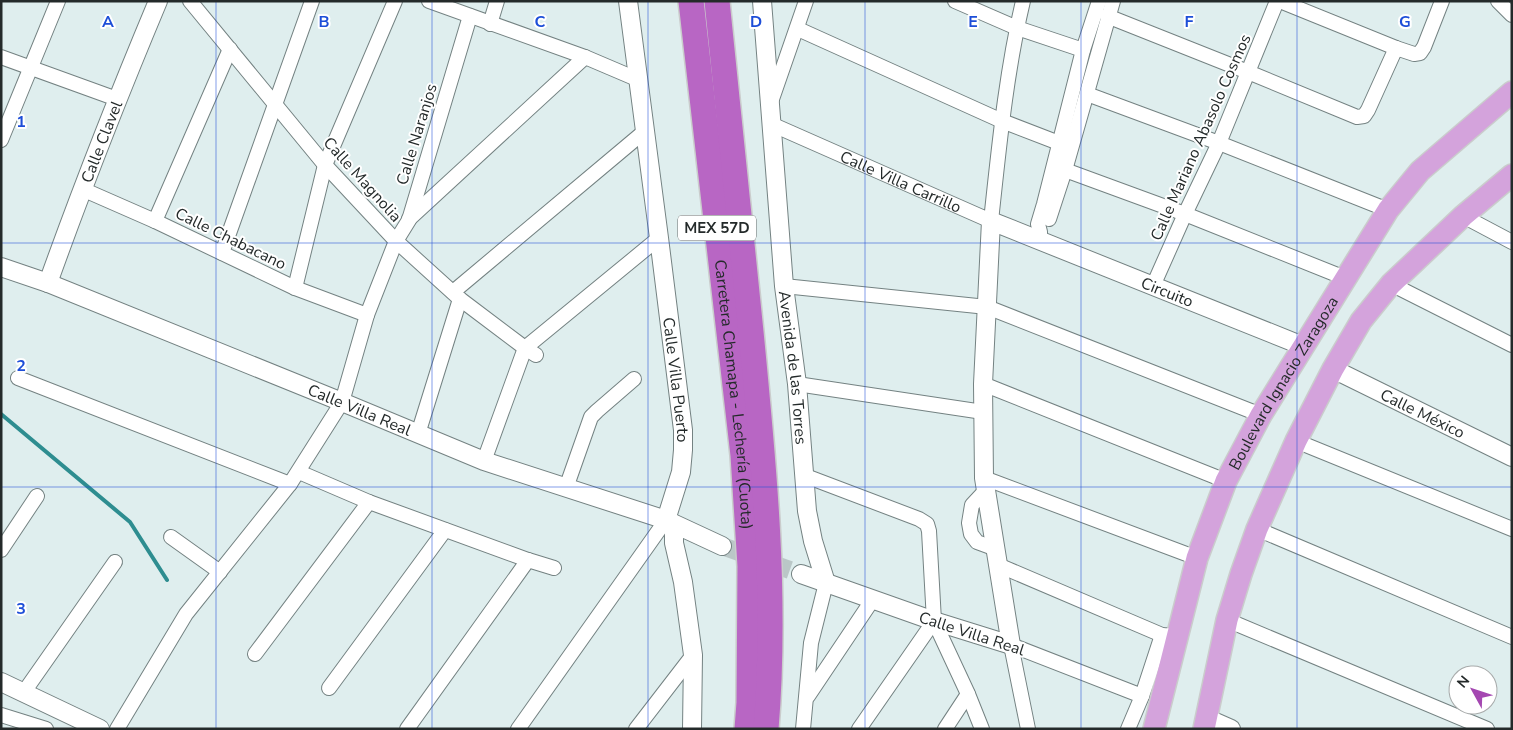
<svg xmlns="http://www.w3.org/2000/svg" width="1513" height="730" viewBox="0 0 1513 730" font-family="'Nunito Sans',sans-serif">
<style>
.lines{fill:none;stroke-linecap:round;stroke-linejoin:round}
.stream{stroke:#2e8d90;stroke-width:4}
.tertiary-tunnel{stroke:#bac7c7;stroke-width:18;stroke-dasharray:18 9;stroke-linecap:butt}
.minor-casing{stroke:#748282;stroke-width:16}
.tertiary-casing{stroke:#748282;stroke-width:20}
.primary-casing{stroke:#cacccc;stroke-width:24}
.motorway-casing{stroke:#cacccc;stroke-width:28}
.minor{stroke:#fff;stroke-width:14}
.tertiary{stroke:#fff;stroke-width:18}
.primary{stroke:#d4a3dc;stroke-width:21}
.motorway{stroke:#b866c4;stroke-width:25}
.grid{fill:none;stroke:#1d4ed8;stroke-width:1;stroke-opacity:0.55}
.labels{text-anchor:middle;stroke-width:4;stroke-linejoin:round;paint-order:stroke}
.shield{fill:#fff;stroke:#666a6a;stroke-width:1}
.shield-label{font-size:15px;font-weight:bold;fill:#242a2a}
.street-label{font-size:16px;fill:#242a2a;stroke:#fff}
.grid-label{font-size:16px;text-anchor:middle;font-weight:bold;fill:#1d4ed8;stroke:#fff;stroke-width:4;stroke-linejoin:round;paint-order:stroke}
</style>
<rect width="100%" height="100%" fill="#dfeeee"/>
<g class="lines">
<path class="stream" d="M 1,414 L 130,522 L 167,580"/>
<path class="tertiary-tunnel" d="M 722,546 L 801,574"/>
<defs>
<g id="minor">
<path d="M 190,1 L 325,165 L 396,241 L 460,299 L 525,348 L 536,355"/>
<path d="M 429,1 L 585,57 L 639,80"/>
<path d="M 955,1 L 1017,28 L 1083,50"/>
<path d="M 1280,1 L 1396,48 L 1414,54 L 1420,53 L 1424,47 L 1442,1"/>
<path d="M 1498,1 L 1512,15"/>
<path d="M 1107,16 L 1248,72 L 1357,117 L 1364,116 L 1368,110 L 1396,48"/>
<path d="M 490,24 L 497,1"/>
<path d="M 798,29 L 1002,121 L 1059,143"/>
<path d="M 1,57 L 117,99"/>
<path d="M 1087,94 L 1219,143 L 1388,210"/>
<path d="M 771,102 L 806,1"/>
<path id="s1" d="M 771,124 L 991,221 C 999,147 1006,73 1023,1"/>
<path d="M 1,140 L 58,1"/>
<path d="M 1065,170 L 1185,214 L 1345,278"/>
<path d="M 82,189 L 155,221 L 295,288 L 367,315"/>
<path d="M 1463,216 L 1512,242"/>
<path d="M 409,219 L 585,57"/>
<path d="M 1049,219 L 1065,170 L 1113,1"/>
<path d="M 155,221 L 230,49"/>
<path d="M 1040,241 L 1040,232 L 1038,224 L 1044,204 L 1083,50 L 1099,1"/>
<path d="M 222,253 L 312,1"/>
<path d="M 1391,284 L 1512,345"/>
<path d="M 784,286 L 987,307 L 1261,415"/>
<path d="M 1153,286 L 1185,214 L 1219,143 L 1277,1"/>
<path d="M 295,288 L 325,165 L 395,1"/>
<path d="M 453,292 L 645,131"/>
<path d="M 18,378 L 290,484"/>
<path d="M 797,384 L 983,412"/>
<path d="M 983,384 L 1226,481"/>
<path d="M 418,434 L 460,299"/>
<path d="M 1296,441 L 1512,529"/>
<path d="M 484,461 L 525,348 L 659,238"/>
<path d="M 299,472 L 369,502 L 528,560 L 554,568"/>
<path d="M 803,475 L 919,519 L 927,524 L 929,531 L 934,621 L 859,729"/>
<path d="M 984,478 L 1197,558"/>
<path d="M 566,488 L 591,417 L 597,411 L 634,379"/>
<path d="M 986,490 L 972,505 L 969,523 L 971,534 L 977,542 L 996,549"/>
<path d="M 1257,529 L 1512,637"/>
<path d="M 171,537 L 220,572"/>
<path d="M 1,550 L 37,496"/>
<path d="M 998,565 L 1162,635 L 1177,636"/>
<path d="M 1227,620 L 1487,729"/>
<path d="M 934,621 L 968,694 L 982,729"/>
<path d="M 1011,645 L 1142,696"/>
<path d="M 1011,645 L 1028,729"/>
<path d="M 255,654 L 369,502"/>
<path d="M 329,688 L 445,530"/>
<path d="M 24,692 L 115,562"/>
<path d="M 808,696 L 873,599"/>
<path d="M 1,715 L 46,729"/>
<path d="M 117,729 L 186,614 L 290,484 L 342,402 L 367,315 L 396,241 L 409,220 L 470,16"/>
<path d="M 407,729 L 528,560"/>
<path d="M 518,729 L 666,520"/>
<path d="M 636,729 L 693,655"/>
<path d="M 803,729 L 811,643 L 826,583"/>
<path d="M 945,729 L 968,694"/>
<path d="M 1128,729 L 1142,696 L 1162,635"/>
</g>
<g id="tertiary">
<path id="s2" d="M 628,1 L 659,238 L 683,430 L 683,450 L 681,472 L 666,520"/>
<path id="s3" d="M 762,1 L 784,286 L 797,384 L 807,511 L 813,541 L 826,583"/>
<path id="s4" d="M 1,267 L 48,283 L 342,402 L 484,461 L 666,520 L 722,546"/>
<path id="s5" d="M 48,283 C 82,188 119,94 158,1"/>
<path id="s6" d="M 1333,369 L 1512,457"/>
<path d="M 674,524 L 674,543 L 683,582 L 693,655 L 692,729"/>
<path id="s7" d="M 801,574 L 934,621 L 1011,645 L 984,478 L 983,384 L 991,221 L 1303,346"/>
<path d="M 1,682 L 100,729"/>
<path d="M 1206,718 L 1231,729"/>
</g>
<g id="primary">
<path id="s8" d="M 1154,729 L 1197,558 L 1226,481 L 1261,415 L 1388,210 L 1420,171 L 1512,92"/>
<path d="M 1204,729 L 1227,620 L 1241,574 L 1257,529 L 1296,441 L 1333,369 L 1361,321 L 1391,284 L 1463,216 L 1512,175"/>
</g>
<g id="motorway">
<path id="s9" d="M 691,1 L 743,455 L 750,566 L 749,703 L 747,729"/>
<path d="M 717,1 C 728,112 740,222 751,332 C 764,464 777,597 766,729"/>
</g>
</defs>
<use href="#minor" class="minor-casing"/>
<use href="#tertiary" class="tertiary-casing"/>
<use href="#primary" class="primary-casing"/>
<use href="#motorway" class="motorway-casing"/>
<use href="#minor" class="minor"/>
<use href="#tertiary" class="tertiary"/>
<use href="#primary" class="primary"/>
<use href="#motorway" class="motorway"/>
</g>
<path class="grid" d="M 216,1 L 216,729M 432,1 L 432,729M 648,1 L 648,729M 865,1 L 865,729M 1081,1 L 1081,729M 1297,1 L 1297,729M 1,243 L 1512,243M 1,487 L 1512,487"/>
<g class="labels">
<rect class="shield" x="678" y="215.5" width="78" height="25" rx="4"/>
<g class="shield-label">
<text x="717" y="233">MEX 57D</text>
</g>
<g class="street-label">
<text transform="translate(416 134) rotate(-73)" y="6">Calle Naranjos</text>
<text transform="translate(1200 137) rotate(-66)" y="6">Calle Mariano Abasolo Cosmos</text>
<text dy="6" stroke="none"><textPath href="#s5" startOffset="151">Calle Clavel</textPath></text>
<text transform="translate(363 179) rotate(48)" y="6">Calle Magnolia</text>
<text dy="6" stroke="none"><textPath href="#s1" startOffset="142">Calle Villa Carrillo</textPath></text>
<text transform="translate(231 238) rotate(26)" y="6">Calle Chabacano</text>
<text dy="6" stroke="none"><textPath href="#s7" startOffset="838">Circuito</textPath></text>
<text dy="6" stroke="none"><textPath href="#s3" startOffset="368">Avenida de las Torres</textPath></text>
<text dy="6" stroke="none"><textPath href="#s2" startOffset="382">Calle Villa Puerto</textPath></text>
<text dy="6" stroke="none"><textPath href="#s8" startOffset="372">Boulevard Ignacio Zaragoza</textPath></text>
<text dy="6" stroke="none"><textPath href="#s9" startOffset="396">Carretera Chamapa - Lechería (Cuota)</textPath></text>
<text dy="6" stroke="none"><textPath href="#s4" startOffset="386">Calle Villa Real</textPath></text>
<text dy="6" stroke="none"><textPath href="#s6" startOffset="100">Calle México</textPath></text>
<text transform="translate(972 633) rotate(18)" y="6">Calle Villa Real</text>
</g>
</g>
<g class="grid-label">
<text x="108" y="27">A</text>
<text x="324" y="27">B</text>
<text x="540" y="27">C</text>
<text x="756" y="27">D</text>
<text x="973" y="27">E</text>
<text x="1189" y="27">F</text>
<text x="1405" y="27">G</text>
<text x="21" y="127">1</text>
<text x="21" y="371">2</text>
<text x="21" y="614">3</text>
</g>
<rect width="1513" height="730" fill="none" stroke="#242a2a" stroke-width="5"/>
<g transform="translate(1473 690) rotate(310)"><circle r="24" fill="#ffffff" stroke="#a7aaaa"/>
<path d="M0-4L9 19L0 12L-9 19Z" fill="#a447b1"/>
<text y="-8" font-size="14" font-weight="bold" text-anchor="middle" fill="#242a2a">N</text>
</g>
</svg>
